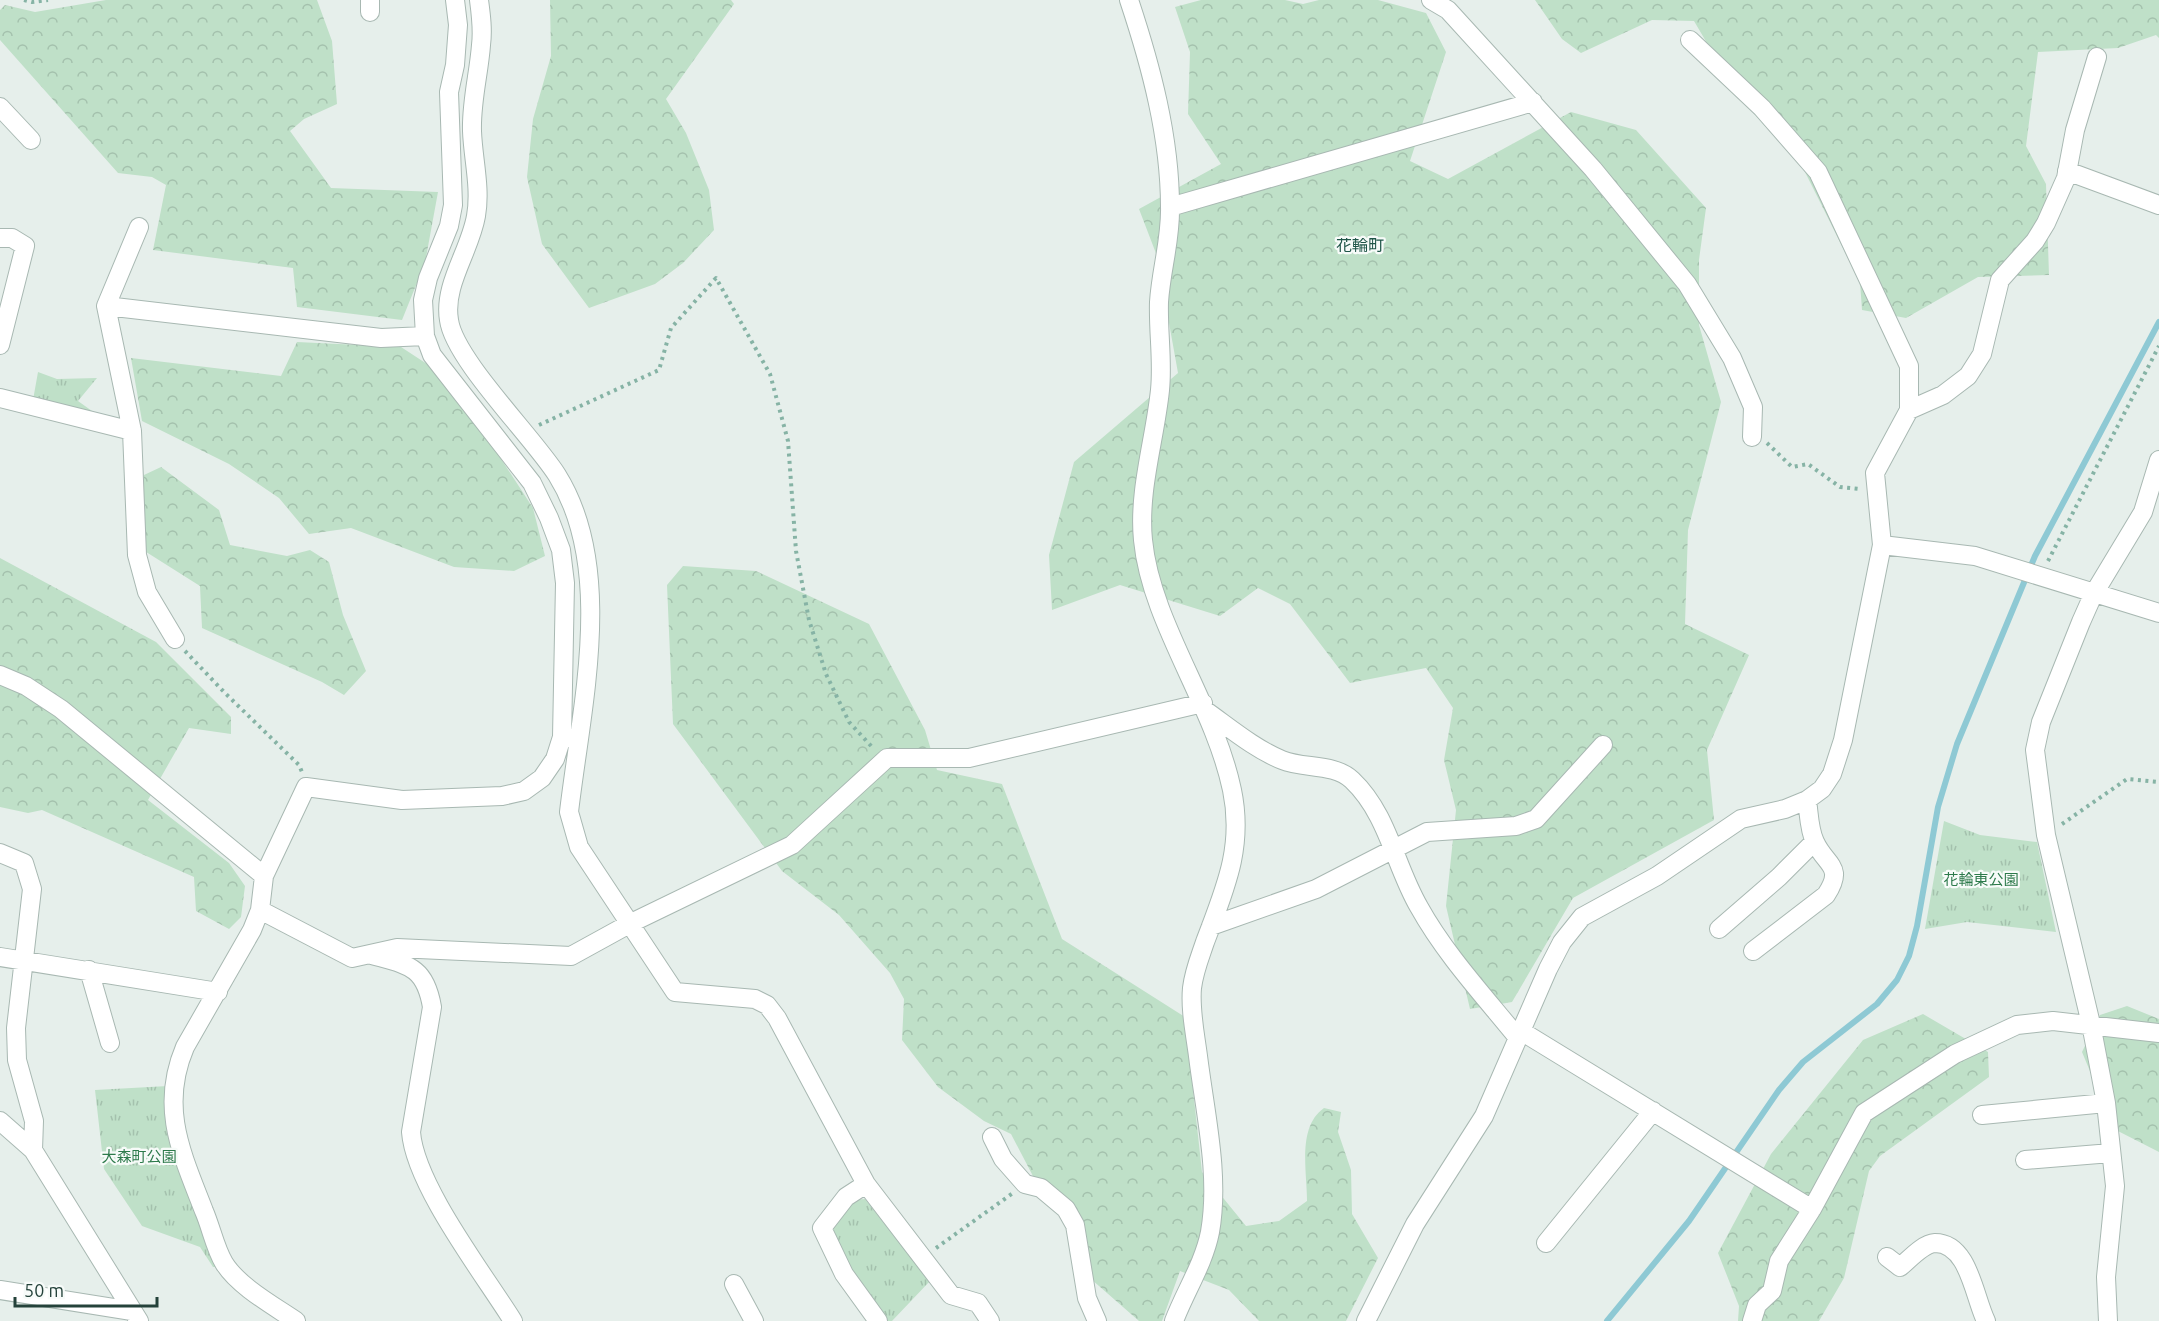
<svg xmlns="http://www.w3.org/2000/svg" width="2159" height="1321" viewBox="0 0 2159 1321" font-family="Ubuntu,'Noto Sans JP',sans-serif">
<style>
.forest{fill:url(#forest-crowns)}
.park{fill:url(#park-tufts)}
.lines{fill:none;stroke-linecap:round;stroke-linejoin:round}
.stream{stroke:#8ec9d4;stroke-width:6}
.minor-casing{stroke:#a8b8b2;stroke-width:20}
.path{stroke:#86b3a5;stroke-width:4;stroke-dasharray:3 4.5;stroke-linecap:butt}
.minor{stroke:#fff;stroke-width:18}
.labels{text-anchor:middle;stroke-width:4.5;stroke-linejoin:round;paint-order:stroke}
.park-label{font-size:15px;fill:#2d7a4b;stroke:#f7fbf9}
.neighbourhood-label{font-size:16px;fill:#1f5548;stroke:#f7fbf9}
</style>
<defs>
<pattern id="forest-crowns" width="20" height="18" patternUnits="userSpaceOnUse" patternTransform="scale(1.5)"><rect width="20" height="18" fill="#bfe0c8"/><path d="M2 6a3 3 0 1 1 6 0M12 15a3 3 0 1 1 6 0" fill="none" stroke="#a4c1ad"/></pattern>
<pattern id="park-tufts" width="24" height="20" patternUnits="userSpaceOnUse" patternTransform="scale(1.5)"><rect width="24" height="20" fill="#bfe0c8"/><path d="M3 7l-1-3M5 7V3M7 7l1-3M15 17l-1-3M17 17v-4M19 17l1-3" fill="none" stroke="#a4c1ad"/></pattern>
</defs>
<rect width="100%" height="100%" fill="#e6efeb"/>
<path class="forest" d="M 106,0 L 317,0 L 332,41 L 337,104 L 304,119 L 290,131 L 331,188 L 438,192 L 425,263 L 402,320 L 297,307 L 293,268 L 153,250 L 166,185 L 152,177 L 118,173 L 0,40 L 0,10 L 5,5 L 35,12 Z
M 550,0 L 731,0 L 734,4 L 666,99 L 686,133 L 709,190 L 714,230 L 683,263 L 655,284 L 589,308 L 542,244 L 527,177 L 533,119 L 551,56 Z
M 1201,0 L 1285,0 L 1303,4 L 1319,0 L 1378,0 L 1426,13 L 1446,52 L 1410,161 L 1448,179 L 1571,112 L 1636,130 L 1706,208 L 1699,260 L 1699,325 L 1721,402 L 1688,530 L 1685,624 L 1749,655 L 1707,750 L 1714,820 L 1573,898 L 1512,1002 L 1470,1009 L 1446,906 L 1456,810 L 1444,760 L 1453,708 L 1426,668 L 1350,683 L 1290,604 L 1258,588 L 1220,616 L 1120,585 L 1052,610 L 1049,555 L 1074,462 L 1178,373 L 1157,256 L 1139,209 L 1221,164 L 1188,114 L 1190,52 L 1175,7 Z
M 1535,0 L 2159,0 L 2159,38 L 2156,35 L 2118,48 L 2038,52 L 2026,146 L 2046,184 L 2049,275 L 1978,277 L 1906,318 L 1862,310 L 1860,282 L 1803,168 L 1738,96 L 1694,21 L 1652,20 L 1581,53 L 1562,39 Z
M 297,342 L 401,347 L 427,364 L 492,445 L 533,508 L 545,556 L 514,571 L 454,567 L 351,528 L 309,534 L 279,498 L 229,464 L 142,421 L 131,358 L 281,376 Z
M 161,467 L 219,510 L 230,545 L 287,556 L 310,550 L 329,562 L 343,615 L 366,671 L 344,695 L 322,682 L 202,628 L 200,586 L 143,550 L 144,475 Z
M 0,558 L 156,642 L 231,717 L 231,734 L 189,728 L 148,800 L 229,863 L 245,886 L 241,917 L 229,929 L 196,911 L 194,877 L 42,810 L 28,813 L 0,807 Z
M 683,566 L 756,571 L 869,624 L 925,730 L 937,770 L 1002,784 L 1062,939 L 1185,1017 L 1202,1172 L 1246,1226 L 1279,1221 L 1307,1201 C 1307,1171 1297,1127 1324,1108 L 1341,1112 L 1338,1132 L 1351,1170 L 1352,1214 L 1378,1258 L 1346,1321 L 1259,1321 L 1229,1290 L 1180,1271 L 1162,1321 L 1139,1321 L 1091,1279 L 1073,1203 L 1034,1178 L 1011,1134 L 984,1121 L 938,1087 L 902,1040 L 904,999 L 890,973 L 839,915 L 782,871 L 673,724 L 667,585 Z
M 2127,1006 L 2159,1019 L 2159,1152 L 2114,1129 L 2082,1052 L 2100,1015 Z
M 1923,1014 L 1988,1052 L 1989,1077 L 1880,1156 L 1869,1171 L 1844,1278 L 1819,1321 L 1738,1321 L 1739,1306 L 1718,1253 L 1771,1154 L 1863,1040 Z"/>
<path class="park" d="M 38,372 L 57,379 L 97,378 L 78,401 L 99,416 L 33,400 Z
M 1944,821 L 1980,835 L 2037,842 L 2056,932 L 1967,922 L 1925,929 Z
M 168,1086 L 223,1267 L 213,1267 L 200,1247 L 142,1226 L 104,1169 L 95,1090 Z
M 865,1199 L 930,1281 L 892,1321 L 886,1321 L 874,1309 L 829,1229 L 852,1200 Z"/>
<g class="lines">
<path class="stream" d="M 1607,1321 L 1689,1221 L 1779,1090 L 1803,1062 L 1877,1004 L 1897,980 L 1909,956 L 1917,926 L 1938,807 L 1957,744 L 2035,556 L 2159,322"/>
<defs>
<path id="minor" d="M 370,0 L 370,12
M 455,0 L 458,25 L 455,65 L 449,92 L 453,205 L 449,226 L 428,278 L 423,300 L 425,336 L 432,355 L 532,483 L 549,518 L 561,550 L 565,583 L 562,737 L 573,738
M 479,0 C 481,15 483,30 481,45 C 479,73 471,102 472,131 C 473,159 481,188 476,216 C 470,251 443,285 449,320 C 454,359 533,437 557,475 C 616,569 581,708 569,812 L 579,847 L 675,992 L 755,999 L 767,1005 L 777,1018 L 866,1184 L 951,1295 L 978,1303 L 990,1321
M 1129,0 C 1151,66 1170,137 1170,207 C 1171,239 1161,270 1159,302 C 1158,332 1163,361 1160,390 C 1155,439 1138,491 1143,540 C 1151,623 1214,704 1232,790 C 1244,847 1225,889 1205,942 C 1200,957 1194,971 1192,988 C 1190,1010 1195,1033 1198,1056 C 1205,1113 1220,1175 1210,1232 C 1204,1263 1185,1292 1174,1321
M 1431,0 L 1448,10 L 1593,169 L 1687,284 L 1732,358 L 1753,407 L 1752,437
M 1690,40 L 1762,108 L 1818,172 L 1909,366 L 1909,410
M 0,107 L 31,140
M 2067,171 L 2159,205
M 1170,207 L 1533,102
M 139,227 L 106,306 L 381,338 L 425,336
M 0,238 L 12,238 L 25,246 L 0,345
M 106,306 L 132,431
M 0,398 L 132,431 L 137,555 L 147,592 L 175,639
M 1882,545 L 1975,556 L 2159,613
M 0,675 L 26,686 L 61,709 L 264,876
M 1206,711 C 1230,728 1255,749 1282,760 C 1304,769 1334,763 1352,780 C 1388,814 1395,866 1419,907 C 1445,954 1484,996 1518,1038
M 0,853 L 24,863 L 32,889 L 16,1028 L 17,1060 L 34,1121 L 33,1150
M 260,910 L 352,958 L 397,948 L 571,956 L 631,923 L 792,845 L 887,758 L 969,758 L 1203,703
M 1211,926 L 1316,889 L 1427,832 L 1516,826 L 1536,819 L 1603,745
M 1719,929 L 1779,877 L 1814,842
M 1753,951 L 1826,895 C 1845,866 1826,866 1815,842 C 1809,830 1809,813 1807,800
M 372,955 C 408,965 425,966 432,1007 L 411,1132 C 415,1185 483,1273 513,1321
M 0,957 L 218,992
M 89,970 L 110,1043
M 1521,1031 L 1812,1209
M 1982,1115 L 2106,1103
M 0,1121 L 33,1150 L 139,1321
M 992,1137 L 1003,1159 L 1025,1184 L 1041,1188 L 1066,1209 L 1075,1225 L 1087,1298 L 1097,1321
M 2025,1160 L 2111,1153
M 866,1184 L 846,1197 L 822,1228 L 844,1274 L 878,1321
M 1546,1243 L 1653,1111
M 1887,1257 L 1900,1267 C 1909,1260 1922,1244 1935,1243 C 1969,1243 1974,1297 1986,1321
M 734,1284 L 754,1321
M 0,1290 L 132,1311
M 296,1321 C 274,1306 238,1286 224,1263 C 215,1248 211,1227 204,1211 C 182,1154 159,1108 185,1047 L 252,930 L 260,910 L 264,876 L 306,787 L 402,800 L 502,796 L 524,791 L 542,778 L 555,759 L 562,737
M 1366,1321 L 1415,1224 L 1484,1116 L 1548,969 L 1562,942 L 1582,917 L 1657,876 L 1741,819 L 1785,809 L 1807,800 L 1822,789 L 1832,774 L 1843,740 L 1882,545 L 1875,473 L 1909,410 L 1943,395 L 1968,376 L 1982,354 L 2000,280 L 2035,241 L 2046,223 L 2066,178 L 2075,130 L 2097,57
M 1752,1321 L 1757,1305 L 1772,1291 L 1779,1261 L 1812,1209 L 1864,1113 L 1955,1054 L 2017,1025 L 2053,1021 L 2159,1033
M 2108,1321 L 2106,1277 L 2115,1186 L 2106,1103 L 2091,1024 L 2046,835 L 2035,750 L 2041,722 L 2081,622 L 2093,595 L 2143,512 L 2159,460"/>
</defs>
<use href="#minor" class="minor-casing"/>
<path class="path" d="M 24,0 L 32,2 L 48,0
M 539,425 L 659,370 L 671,328 L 716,278 L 770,374 L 788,441 L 796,551 L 809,620 L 826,674 L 849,722 L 873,748
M 1767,443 L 1792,467 L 1808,464 L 1840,487 L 1859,489
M 2048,561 L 2159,346
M 185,651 L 225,693 L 299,765 L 302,772
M 2062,824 L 2127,779 L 2159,782
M 936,1248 L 1013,1193"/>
<use href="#minor" class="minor"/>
</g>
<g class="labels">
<g class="park-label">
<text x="1981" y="885">花輪東公園</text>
<text x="139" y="1162">大森町公園</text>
</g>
<g class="neighbourhood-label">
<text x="1360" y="251">花輪町</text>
</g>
</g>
<path d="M15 1297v9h142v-9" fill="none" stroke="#24423a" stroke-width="3"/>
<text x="24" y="1297" font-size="18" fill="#24423a" stroke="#f7fbf9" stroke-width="4.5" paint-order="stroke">50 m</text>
</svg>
